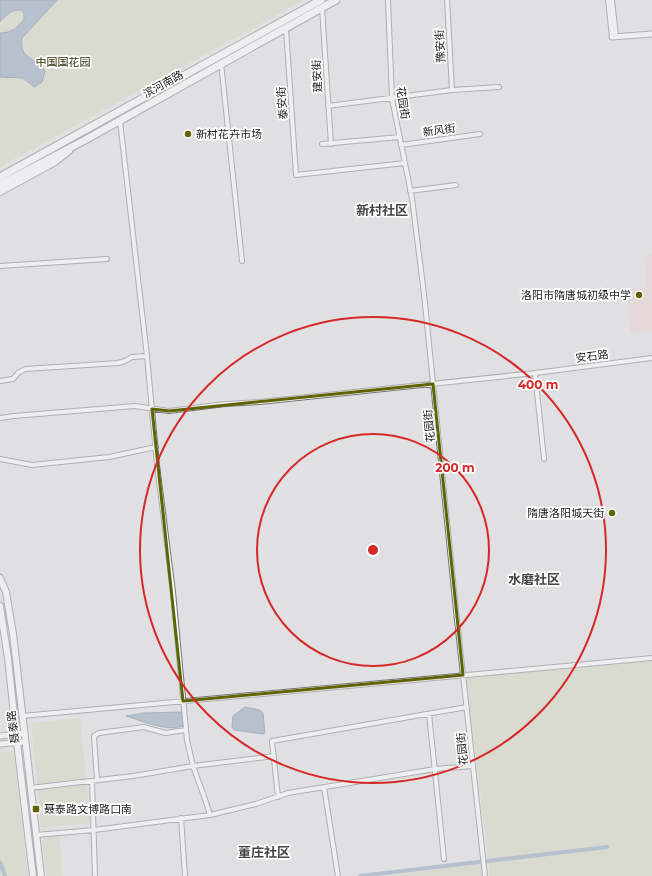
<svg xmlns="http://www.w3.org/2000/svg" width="652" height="876" viewBox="0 0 652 876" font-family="Montserrat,'Noto Sans SC',sans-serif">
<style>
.education{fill:#eacfcd}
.green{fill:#d3d6b8}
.water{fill:#859bb3;stroke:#667587}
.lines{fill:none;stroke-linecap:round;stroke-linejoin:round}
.canal{stroke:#859bb3;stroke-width:4}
.minor-casing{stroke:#737275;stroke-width:6}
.tertiary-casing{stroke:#737275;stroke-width:7}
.secondary-casing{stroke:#737275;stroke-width:8}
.primary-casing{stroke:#737275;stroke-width:9}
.minor{stroke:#fff;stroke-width:4}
.tertiary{stroke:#fff;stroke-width:5}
.secondary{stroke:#fff;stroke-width:6}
.primary{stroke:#fff;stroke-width:7}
.marked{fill:none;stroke:#5f6400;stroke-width:3;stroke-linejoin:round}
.ring{fill:none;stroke:#d62828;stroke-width:2}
.poi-dot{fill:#5f6400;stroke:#fff;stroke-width:1.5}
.labels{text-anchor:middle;stroke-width:3.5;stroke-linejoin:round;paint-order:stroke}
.street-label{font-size:11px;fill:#1e1d1f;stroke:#fff}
.park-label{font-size:11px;fill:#2d2e06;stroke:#fff}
.poi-label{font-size:11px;fill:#1e1d1f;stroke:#fff;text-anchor:start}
.quarter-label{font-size:13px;font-weight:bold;fill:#444346;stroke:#fff}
.centre{fill:#d62828;stroke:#fff;stroke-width:2}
.ring-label{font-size:12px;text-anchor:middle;font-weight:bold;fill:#d62828;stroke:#fff;stroke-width:3.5;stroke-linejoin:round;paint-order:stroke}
</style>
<rect width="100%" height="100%" fill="#e0e0e3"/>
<path class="education" d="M 652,254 L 652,331 L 630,333 L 626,289 L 647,287 L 644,255 Z"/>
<path class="green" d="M 0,0 L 301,0 L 301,2 L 0,167 Z
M 652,661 L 652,876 L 490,876 L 466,677 Z
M 80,718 L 91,823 L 41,828 L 31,723 Z
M 14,751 L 28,876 L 0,876 L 0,752 Z
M 60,836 L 62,876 L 47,876 L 42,840 L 46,837 Z
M 481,864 L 482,876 L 382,876 Z"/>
<path class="water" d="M 1,0 L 57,0 L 22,38 C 19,60 36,57 45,71 L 42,82 L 34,87 L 23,78 L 0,77 L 0,33 C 11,33 18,28 24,19 L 24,14 L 22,10 C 12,9 6,15 0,22 L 0,1 Z
M 245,707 L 260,710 L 263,713 L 265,733 L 263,734 L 234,730 L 232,727 L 233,716 Z
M 182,712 L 183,726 C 166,732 143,721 126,716 L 144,713 Z"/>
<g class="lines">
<path class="canal" d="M 0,862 L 5,876
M 360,876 L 607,847"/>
<defs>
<path id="minor" d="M 388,0 L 392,99 L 412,198 L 424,294 L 457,620 L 485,876
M 447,0 L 452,90
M 608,0 L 612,37
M 612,0 L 616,36
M 322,8 L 331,144
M 286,29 L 296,175 L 405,163
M 221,63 L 242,261
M 328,106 L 452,90 L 499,87
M 120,121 L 147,356 L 157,465 L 173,592 L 187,740 L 193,766 L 205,799 L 210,815
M 322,144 L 400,137
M 401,145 L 480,134
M 410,191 L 456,185
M 0,266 L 107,259
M 535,373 L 652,358
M 0,381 L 13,379 L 18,373 L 25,369 L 118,363 L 125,361 L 132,357 L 147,356
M 0,418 L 14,416 L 135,406 L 169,411 L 225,404 L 260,402 L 535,373 L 544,459
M 0,459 L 32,465 L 109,457 L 156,447
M 429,714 L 444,859
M 22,716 L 652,658
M 97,780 L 94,736 L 99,733 L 144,727 L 165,733 L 186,730
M 92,781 L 95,876
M 324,787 L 338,876
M 30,788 L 133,776 L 193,766 L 274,756
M 278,797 L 272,741 L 467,707
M 181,818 L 185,876
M 36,835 L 94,830 L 210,815 L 256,804 L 288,793 L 435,769 L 473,766"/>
<path id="tertiary" d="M 612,37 L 652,34
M 0,736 L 24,733
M 0,744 L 25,742"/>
<path id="secondary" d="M 0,192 L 55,162 L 69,151
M 0,578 L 6,592 L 13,634 L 41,876
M 0,606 L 8,658 L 16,734 L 33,876"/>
<path id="primary" d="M 0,177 L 321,0
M 0,185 L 85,140 L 336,0"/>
</defs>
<use href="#minor" class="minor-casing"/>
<use href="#tertiary" class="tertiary-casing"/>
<use href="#secondary" class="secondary-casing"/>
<use href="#primary" class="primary-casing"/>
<use href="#minor" class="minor"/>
<use href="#tertiary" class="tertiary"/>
<use href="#secondary" class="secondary"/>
<use href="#primary" class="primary"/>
</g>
<path d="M0 0H652V876H0ZM 433,384 L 463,675 L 183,701 L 152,409 L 169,411 Z" fill="#e0e0e3" fill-opacity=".55" fill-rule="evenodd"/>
<path class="marked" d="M 433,384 L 463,675 L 183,701 L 152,409 L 169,411 Z"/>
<g class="ring">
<circle cx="373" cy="550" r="116"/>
<circle cx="373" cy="550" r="233"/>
</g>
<g class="poi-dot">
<circle cx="188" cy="134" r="4"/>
<circle cx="639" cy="295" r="4"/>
<circle cx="612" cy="513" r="4"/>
<rect x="32" y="805" width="8" height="8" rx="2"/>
</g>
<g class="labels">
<g class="street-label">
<text transform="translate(440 46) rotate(-93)" y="4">豫安街</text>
<text transform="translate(317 76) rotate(-93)" y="4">建安街</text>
<text transform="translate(163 84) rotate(-29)" y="4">滨河南路</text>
<text transform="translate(282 103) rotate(-94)" y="4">泰安街</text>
<text transform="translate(403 103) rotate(81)" y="4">花园街</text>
<text transform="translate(439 130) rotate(-8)" y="4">新风街</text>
<text transform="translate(592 356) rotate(-7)" y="4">安石路</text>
<text transform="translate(429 426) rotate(-96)" y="4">花园街</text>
<text transform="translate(13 727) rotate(-97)" y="4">聂泰路</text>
<text transform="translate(462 749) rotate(-96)" y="4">花园街</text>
</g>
<g class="park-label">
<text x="63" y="66">中国国花园</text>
</g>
<g class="poi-label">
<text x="196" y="138">新村花卉市场</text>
<text x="631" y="299" text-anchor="end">洛阳市隋唐城初级中学</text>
<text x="604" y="517" text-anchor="end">隋唐洛阳城天街</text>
<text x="44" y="813">聂泰路文博路口南</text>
</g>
<g class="quarter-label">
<text x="382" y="215">新村社区</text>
<text x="534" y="584">水磨社区</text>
<text x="264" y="857">董庄社区</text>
</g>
</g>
<circle cx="373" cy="550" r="6" class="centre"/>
<g class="ring-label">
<text x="538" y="389">400 m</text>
<text x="455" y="472">200 m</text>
</g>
</svg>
